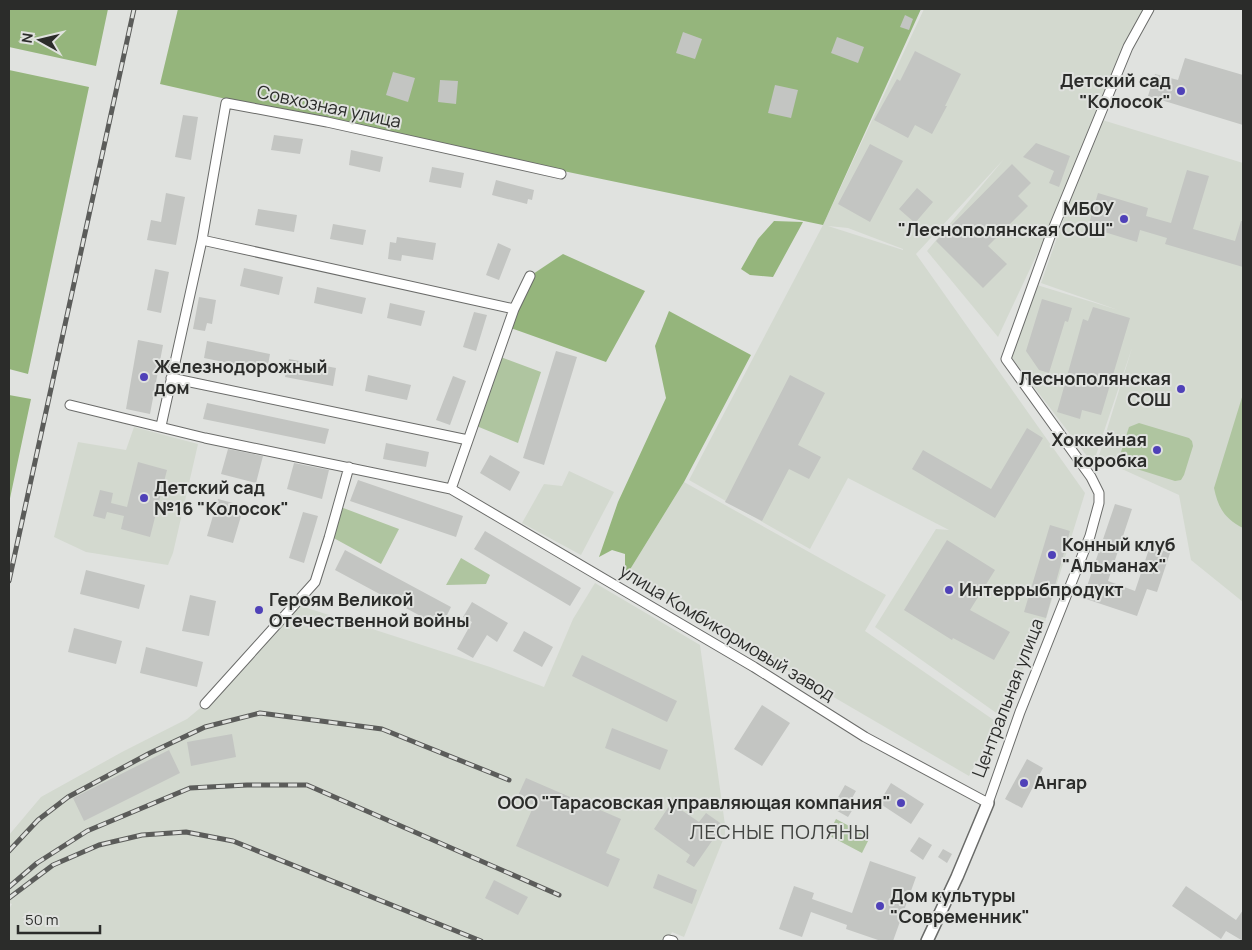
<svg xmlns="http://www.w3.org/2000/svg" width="1252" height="950" viewBox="0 0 1252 950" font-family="Manrope,sans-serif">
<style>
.built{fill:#d3d9cf;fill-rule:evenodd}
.green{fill:#afc5a0}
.forest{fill:#95b57c}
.building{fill:#c3c5c2}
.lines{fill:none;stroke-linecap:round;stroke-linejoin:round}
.minor-casing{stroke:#6a6b69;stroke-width:11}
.tertiary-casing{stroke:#6a6b69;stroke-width:14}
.minor{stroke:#fff;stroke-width:9}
.tertiary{stroke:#fff;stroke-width:11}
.rail-casing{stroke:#5b5c5a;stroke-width:5}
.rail{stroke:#e0e2df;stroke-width:3;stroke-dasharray:9;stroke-linecap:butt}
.poi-dot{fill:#4f41b8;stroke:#e0e2df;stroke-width:2}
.labels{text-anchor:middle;stroke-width:4;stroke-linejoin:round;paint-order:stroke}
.poi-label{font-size:18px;font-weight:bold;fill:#2b2c2a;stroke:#e0e2df;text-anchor:start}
.street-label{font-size:18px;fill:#2b2c2a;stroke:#e0e2df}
.quarter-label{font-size:20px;letter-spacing:1px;fill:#424441;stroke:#e0e2df}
</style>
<rect width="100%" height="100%" fill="#e0e2df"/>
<path class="built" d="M 924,9 L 1149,9 L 1099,119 L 1243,163 L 1243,602 L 1191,560 L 1179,495 L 1111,464 L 1097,462 L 1132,348 L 1093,464 L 1011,357 L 1037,285 L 1118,310 L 1041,283 L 1094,133 L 998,337 L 927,251 L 1004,159 L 916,254 L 1085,493 L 1044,625 L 1031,650 L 1002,717 L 875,627 L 936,529 L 949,530 L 848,478 L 810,549 L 689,480 L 823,225 ZM 828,226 L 848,228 L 903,249 L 903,250 Z
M 134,427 L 198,444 L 173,553 L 168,565 L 86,552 L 54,537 L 78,442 L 126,450 Z
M 569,471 L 614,492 L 581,555 L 522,523 L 544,484 L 562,486 Z
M 684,482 L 886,595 L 865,631 L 998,723 L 969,776 L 626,576 Z
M 595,583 L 700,645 L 725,825 L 725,835 L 684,937 L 672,932 L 668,941 L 9,941 L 9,909 L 12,904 L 9,903 L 9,835 L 41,797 L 122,752 L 187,719 L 205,704 L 295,604 L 490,667 L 544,687 L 573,619 Z"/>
<path class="green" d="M 498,356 L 541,372 L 518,443 L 474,425 Z
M 1243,394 L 1243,528 C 1225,519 1218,508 1214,488 Z
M 1139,423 L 1189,438 L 1192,441 L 1193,446 L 1184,475 L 1181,480 L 1175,481 L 1124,465 L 1120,455 L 1129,427 Z
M 338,506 L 399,529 L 381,564 L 330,536 Z
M 461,558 L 490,575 L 486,584 L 446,585 Z
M 836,819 L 870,837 L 862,853 L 828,835 Z"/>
<path class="forest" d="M 9,9 L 108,9 L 96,66 L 9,47 Z
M 178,9 L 921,9 L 823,225 L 327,122 L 160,84 Z
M 9,70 L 89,87 L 28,374 L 9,369 Z
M 774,221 L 803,222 L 773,277 L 750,275 L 741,269 L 758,239 Z
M 563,254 L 645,291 L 606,362 L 508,327 L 530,276 Z
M 669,311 L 751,355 L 684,482 L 626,576 L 622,571 L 625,567 L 625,554 L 612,550 L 599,557 L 618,502 L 666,398 L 655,346 Z
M 9,395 L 31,399 L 9,503 Z"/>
<path class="building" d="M 905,15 L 913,19 L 909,30 L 900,27 Z
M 683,32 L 702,39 L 695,59 L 676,53 Z
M 837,37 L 864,47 L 858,63 L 831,53 Z
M 915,51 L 961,74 L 945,106 L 947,106 L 932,134 L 915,125 L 908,138 L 874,120 L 897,79 L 900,81 Z
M 1185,58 L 1243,75 L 1243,125 L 1148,96 L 1155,74 L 1178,80 Z
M 393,72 L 415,78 L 408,102 L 386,95 Z
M 440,80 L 458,81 L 456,104 L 438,102 Z
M 775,85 L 798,90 L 791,118 L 768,113 Z
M 183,115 L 198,117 L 191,160 L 175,157 Z
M 274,135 L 303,139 L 300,154 L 271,150 Z
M 1036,143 L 1070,156 L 1059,187 L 1049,183 L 1054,171 L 1023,157 Z
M 870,144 L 903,161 L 870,222 L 838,204 Z
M 351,150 L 383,157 L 380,172 L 349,165 Z
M 1012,164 L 1031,183 L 1018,196 L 1028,206 L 988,246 L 1007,264 L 983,288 L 936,241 Z
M 432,167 L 464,173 L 461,188 L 429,182 Z
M 1187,170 L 1209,176 L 1193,229 L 1235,241 L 1241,221 L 1243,221 L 1243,267 L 1165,244 L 1167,238 L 1140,230 L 1137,242 L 1088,227 L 1098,193 L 1148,208 L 1146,216 L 1171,223 Z
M 496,180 L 534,190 L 532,200 L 528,199 L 527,204 L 492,195 Z
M 917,188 L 933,202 L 915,223 L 899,209 Z
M 166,193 L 185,197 L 176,245 L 147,240 L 151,220 L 161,222 Z
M 258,209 L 297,215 L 294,232 L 255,225 Z
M 333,224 L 366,230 L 363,245 L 330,239 Z
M 397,237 L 436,243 L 433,260 L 402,255 L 401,261 L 388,259 L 390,242 L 396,243 Z
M 498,243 L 511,249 L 499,280 L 486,275 Z
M 244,268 L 283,277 L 279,295 L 240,286 Z
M 155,269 L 169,272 L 161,313 L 147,310 Z
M 317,287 L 366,298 L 362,314 L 314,303 Z
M 199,297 L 216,300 L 212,324 L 207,323 L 205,331 L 193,329 Z
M 1042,299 L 1072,308 L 1068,322 L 1065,321 L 1049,373 L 1039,370 L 1026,351 Z
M 390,303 L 425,311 L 421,326 L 387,318 Z
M 1093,307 L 1130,318 L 1101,415 L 1082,410 L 1080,419 L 1057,412 L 1083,319 L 1088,321 Z
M 474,312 L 487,315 L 476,351 L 463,347 Z
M 138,340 L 163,345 L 150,414 L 126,409 Z
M 207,341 L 270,354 L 267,371 L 204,358 Z
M 556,351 L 577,357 L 544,465 L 523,458 Z
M 289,359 L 336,368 L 333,386 L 285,377 Z
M 368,375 L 411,385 L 407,400 L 365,391 Z
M 790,375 L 825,393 L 798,445 L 821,457 L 809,479 L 789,469 L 762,521 L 725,502 Z
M 453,376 L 466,381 L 450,425 L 436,420 Z
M 207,403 L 329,429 L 325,444 L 203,419 Z
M 1027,428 L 1043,438 L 995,518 L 912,469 L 923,450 L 991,489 Z
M 386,443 L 429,452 L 426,467 L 383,459 Z
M 228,449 L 263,456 L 256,483 L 221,474 Z
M 490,455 L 520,472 L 510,491 L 480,473 Z
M 138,462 L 167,470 L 150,537 L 121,529 L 124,516 L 107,512 L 105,519 L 93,516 L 100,490 L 113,493 L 111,503 L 127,507 Z
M 294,463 L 329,470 L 322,499 L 287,489 Z
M 358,480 L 463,516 L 456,537 L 350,501 Z
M 218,499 L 244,506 L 233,543 L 207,536 Z
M 1115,504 L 1132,509 L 1108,581 L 1135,591 L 1150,546 L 1170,553 L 1157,592 L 1147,589 L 1137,616 L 1083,598 Z
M 303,512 L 318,516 L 304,563 L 289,558 Z
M 1050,525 L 1070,531 L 1046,618 L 1024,612 Z
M 485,531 L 581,588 L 570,606 L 474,549 Z
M 947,540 L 995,570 L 970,610 L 1010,632 L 994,660 L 953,638 L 952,640 L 904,610 Z
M 345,550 L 451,607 L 441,627 L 335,570 Z
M 86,570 L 145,585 L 139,609 L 80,594 Z
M 190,595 L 216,601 L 209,636 L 182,631 Z
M 472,602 L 508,623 L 497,642 L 487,635 L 473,658 L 457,649 L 472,622 L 463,617 Z
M 74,628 L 122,641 L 116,664 L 68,652 Z
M 524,631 L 553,647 L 542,667 L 513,651 Z
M 146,647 L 203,662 L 197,687 L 140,673 Z
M 582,655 L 677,701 L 667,722 L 572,676 Z
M 762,705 L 790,723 L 762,766 L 734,749 Z
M 612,728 L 668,750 L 660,770 L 605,748 Z
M 232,734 L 236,757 L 191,766 L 187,742 Z
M 169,750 L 180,773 L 84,821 L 73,798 Z
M 1027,759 L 1043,768 L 1022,808 L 1005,799 Z
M 526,778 L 621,819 L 606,853 L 620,859 L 608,887 L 516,846 L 534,805 L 517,798 Z
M 891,783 L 924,804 L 911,824 L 879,803 Z
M 845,785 L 856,791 L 852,798 L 858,801 L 848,817 L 832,808 Z
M 671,803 L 699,822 L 706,813 L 723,825 L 694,867 L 686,862 L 690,855 L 654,829 Z
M 919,837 L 932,845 L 923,860 L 910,851 Z
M 943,849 L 952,854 L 947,863 L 938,857 Z
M 870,861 L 916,877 L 893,941 L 881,941 L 846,929 L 847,925 L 811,912 L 802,937 L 779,929 L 794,886 L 814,893 L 812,899 L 852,913 Z
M 658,874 L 697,890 L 692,904 L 653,888 Z
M 494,880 L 528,897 L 518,915 L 485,898 Z
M 1186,886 L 1236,920 L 1243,910 L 1243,941 L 1226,931 L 1221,939 L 1172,906 Z"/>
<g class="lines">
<defs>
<path id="minor" d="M 202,240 L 514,309
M 171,378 L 468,440
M 70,405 L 205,438 L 451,489 L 754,667 L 865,737 L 988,803 L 1020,712 L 1090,536 L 1099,503 L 1099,493 L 1091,477 L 1006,359 L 1051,234 L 1128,47 L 1149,9
M 161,426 L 202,240 L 226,103 L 327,122 L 561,174
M 451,489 L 514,309 L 530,276
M 205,704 L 315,582 L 329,538 L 349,467
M 668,940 L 673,941"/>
<path id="tertiary" d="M 927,941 L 957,877 L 988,803"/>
</defs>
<use href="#minor" class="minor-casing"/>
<use href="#tertiary" class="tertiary-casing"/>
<use href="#minor" class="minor"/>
<use href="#tertiary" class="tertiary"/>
<defs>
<path id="rail" d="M 9,581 L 134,9
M 9,851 L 38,820 L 68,797 L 150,753 L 205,727 L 260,713 L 382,729 L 509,780
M 9,887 L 37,863 L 87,831 L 190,788 L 247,785 L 307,785 L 559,895
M 9,898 L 53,865 L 99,845 L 142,835 L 186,832 L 233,841 L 481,941"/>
</defs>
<use href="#rail" class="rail-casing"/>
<use href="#rail" class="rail"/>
</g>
<g class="poi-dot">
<circle cx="1181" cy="91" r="5"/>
<circle cx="1124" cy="219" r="5"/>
<circle cx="144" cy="377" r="5"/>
<circle cx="1181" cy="389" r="5"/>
<circle cx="1157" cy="450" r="5"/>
<circle cx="144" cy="498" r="5"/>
<circle cx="1052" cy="555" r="5"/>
<circle cx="949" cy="590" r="5"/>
<circle cx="259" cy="610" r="5"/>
<circle cx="1024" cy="783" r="5"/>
<circle cx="901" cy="803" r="5"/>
<circle cx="880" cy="906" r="5"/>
</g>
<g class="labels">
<g class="poi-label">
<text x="1171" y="87" text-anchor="end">Детский сад<tspan x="1171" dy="21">"Колосок"</tspan></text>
<text x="1114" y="215" text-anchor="end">МБОУ<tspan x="1114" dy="21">"Леснополянская СОШ"</tspan></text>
<text x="154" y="373">Железнодорожный<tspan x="154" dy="21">дом</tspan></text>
<text x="1171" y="385" text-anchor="end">Леснополянская<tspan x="1171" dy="21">СОШ</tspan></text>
<text x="1147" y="446" text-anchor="end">Хоккейная<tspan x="1147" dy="21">коробка</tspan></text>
<text x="154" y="494">Детский сад<tspan x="154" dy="21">№16 "Колосок"</tspan></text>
<text x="1062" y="551">Конный клуб<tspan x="1062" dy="21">"Альманах"</tspan></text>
<text x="959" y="596">Интеррыбпродукт</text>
<text x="269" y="606">Героям Великой<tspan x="269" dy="21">Отечественной войны</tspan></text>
<text x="1034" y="789">Ангар</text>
<text x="891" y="809" text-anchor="end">ООО "Тарасовская управляющая компания"</text>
<text x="890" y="902">Дом культуры<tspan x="890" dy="21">"Современник"</tspan></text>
</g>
<g class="street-label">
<text transform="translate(329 107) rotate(12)" y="6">Совхозная улица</text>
<text transform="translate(727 633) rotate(31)" y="6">улица Комбикормовый завод</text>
<text transform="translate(1008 698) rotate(-69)" y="6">Центральная улица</text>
</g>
<g class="quarter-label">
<text x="780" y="839">ЛЕСНЫЕ ПОЛЯНЫ</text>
</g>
</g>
<rect width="1252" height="950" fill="none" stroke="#2b2c2a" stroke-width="20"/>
<g transform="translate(40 40) rotate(278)" stroke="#e0e2df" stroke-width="4" paint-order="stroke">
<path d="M0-4L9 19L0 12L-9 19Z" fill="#2b2c2a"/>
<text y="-8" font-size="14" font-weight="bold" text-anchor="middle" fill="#2b2c2a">N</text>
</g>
<path d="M18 925v8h82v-8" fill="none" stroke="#2b2c2a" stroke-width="2.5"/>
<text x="25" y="925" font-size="15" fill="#2b2c2a" stroke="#e0e2df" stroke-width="4" paint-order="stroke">50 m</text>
</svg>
